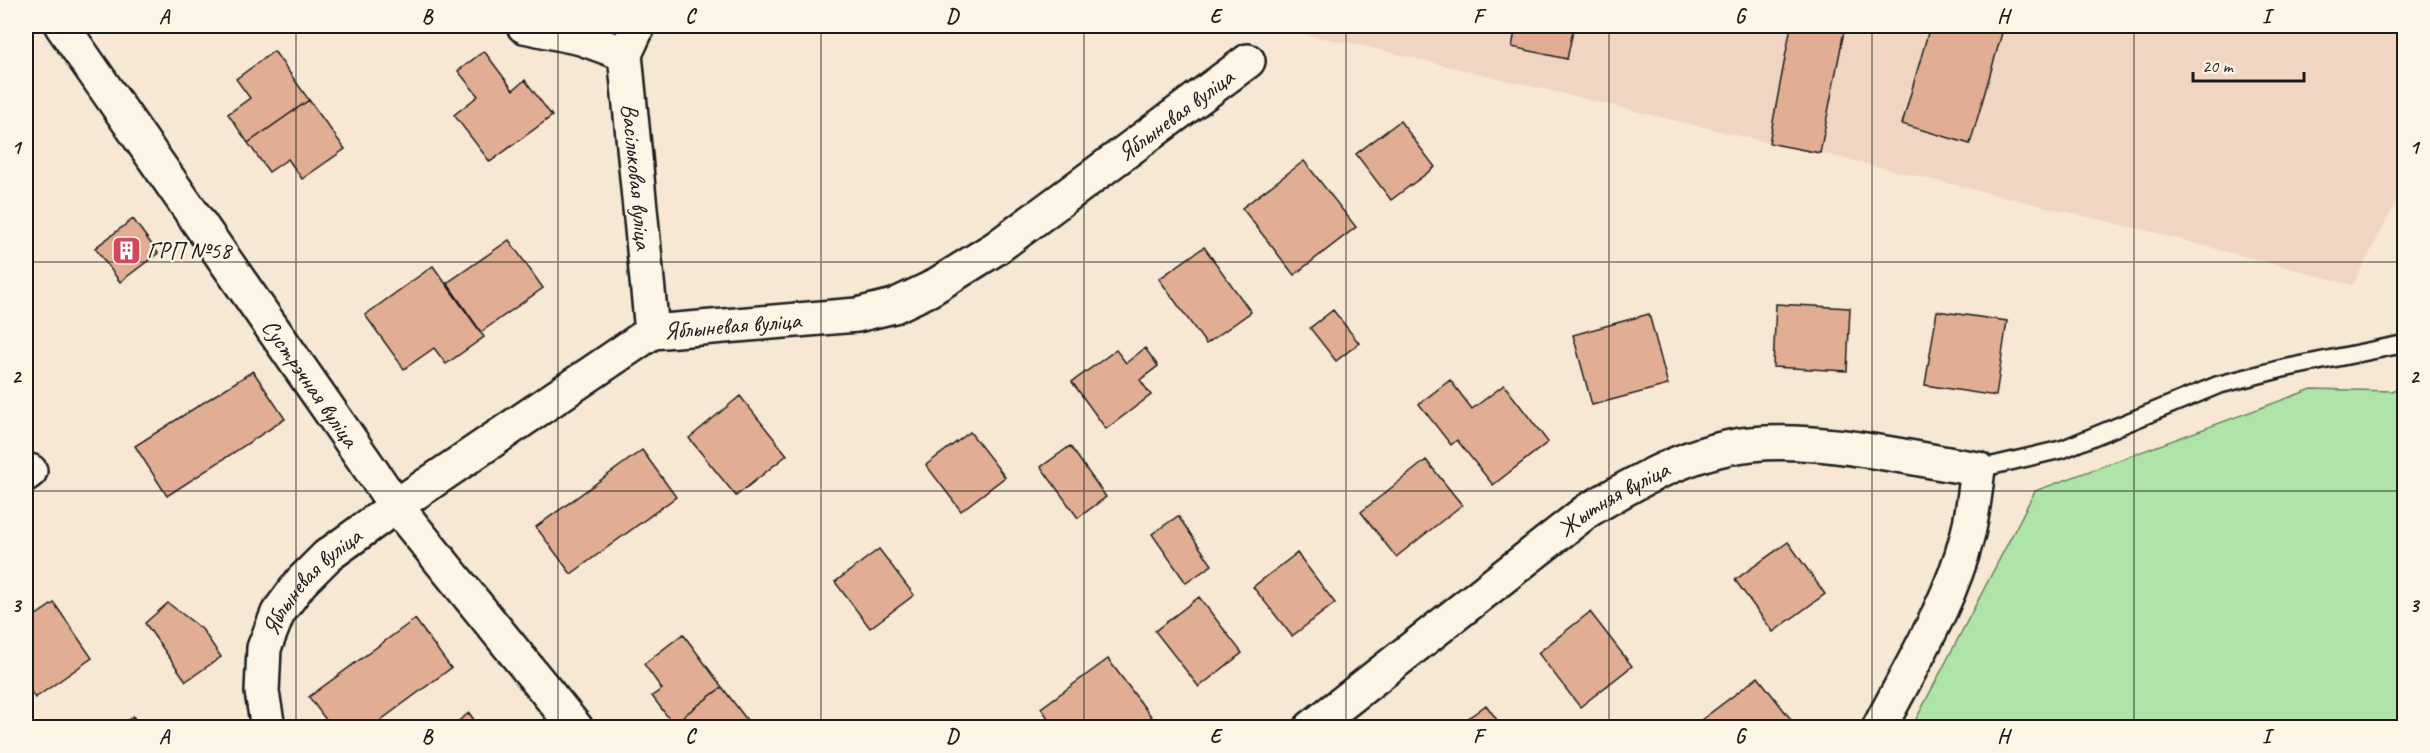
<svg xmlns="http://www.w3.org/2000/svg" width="2430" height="753" viewBox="0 0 2430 753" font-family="Caveat,sans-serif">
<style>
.built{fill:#f0d6c2}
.green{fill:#aee4a7;stroke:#658062;stroke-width:1.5}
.building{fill:#e1ae94;stroke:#1c1c1c;stroke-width:1.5}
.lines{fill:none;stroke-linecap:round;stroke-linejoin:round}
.lane-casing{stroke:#1c1c1c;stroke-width:21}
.street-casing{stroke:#1c1c1c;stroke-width:38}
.lane{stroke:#fcf5e5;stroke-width:16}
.street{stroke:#fcf5e5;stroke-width:33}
.grid{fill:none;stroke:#1c1c1c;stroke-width:1.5;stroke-opacity:0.55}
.labels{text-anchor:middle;stroke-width:4.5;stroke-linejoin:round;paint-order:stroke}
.street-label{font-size:24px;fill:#1c1c1c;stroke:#fcf5e5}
.poi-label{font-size:24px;fill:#1c1c1c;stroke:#fcf5e5;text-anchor:start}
.neatline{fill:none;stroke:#1c1c1c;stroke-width:2}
.grid-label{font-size:20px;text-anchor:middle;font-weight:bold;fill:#1c1c1c}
</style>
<rect width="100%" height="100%" fill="#f7e7d5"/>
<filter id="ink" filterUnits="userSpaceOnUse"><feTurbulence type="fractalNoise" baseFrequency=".0167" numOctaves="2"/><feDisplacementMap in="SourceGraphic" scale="12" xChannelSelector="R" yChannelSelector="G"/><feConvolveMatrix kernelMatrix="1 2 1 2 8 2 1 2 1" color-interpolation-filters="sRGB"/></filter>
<g filter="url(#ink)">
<path class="built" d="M 1262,26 L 2404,26 L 2404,188 L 2353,285 L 2152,232 L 1820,153 L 1769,143 L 1359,45 Z"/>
<path class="green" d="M 2404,386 L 2404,727 L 1912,727 L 2035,491 L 2312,389 L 2391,391 Z"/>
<path class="building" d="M 1516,26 L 1574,26 L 1567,59 L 1512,47 Z
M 1791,26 L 1845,26 L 1820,153 L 1769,143 Z
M 1930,26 L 2004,26 L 1970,144 L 1902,124 Z
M 274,51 L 309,100 L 248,143 L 228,114 L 250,98 L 236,79 Z
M 484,51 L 513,90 L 525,80 L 552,116 L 490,162 L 454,115 L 478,96 L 458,71 Z
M 309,100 L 345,149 L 302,179 L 288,159 L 269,172 L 248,143 Z
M 1400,121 L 1435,167 L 1391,200 L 1356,154 Z
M 1304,161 L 1356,227 L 1294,275 L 1242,208 Z
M 133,219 L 158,253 L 120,282 L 95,248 Z
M 509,240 L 543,288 L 481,332 L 447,283 Z
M 1204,247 L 1251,312 L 1206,344 L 1159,279 Z
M 433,266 L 484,337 L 446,364 L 434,348 L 404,369 L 365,315 Z
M 1776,304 L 1850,308 L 1847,371 L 1773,367 Z
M 1333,310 L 1359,343 L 1336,361 L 1310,328 Z
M 1937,311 L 2007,321 L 1996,396 L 1925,385 Z
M 1649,314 L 1668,385 L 1592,405 L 1573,335 Z
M 1145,348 L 1158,366 L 1140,380 L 1151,395 L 1106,429 L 1072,382 L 1116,350 L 1126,363 Z
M 253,371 L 285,419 L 167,496 L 135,446 Z
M 1450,380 L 1472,409 L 1504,385 L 1548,442 L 1493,485 L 1457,440 L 1451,445 L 1419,404 Z
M 740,396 L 787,455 L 736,496 L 689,438 Z
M 970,432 L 1005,477 L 961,511 L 926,465 Z
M 1070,446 L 1106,497 L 1078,518 L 1041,467 Z
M 642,450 L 676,497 L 571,574 L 536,527 Z
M 1426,460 L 1462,505 L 1396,557 L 1361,512 Z
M 1178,516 L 1212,565 L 1186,583 L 1152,534 Z
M 1788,542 L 1825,594 L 1773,632 L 1735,580 Z
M 879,549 L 914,595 L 870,628 L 835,582 Z
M 1297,553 L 1335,603 L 1292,636 L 1253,587 Z
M 1199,597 L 1242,653 L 1199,687 L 1155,631 Z
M 54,603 L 92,658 L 35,698 L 26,684 L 26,622 Z
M 168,603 L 202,629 L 221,657 L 186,681 L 145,623 Z
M 1590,612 L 1632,666 L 1580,707 L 1538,653 Z
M 415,619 L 451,668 L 370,728 L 332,728 L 309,697 Z
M 683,634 L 722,687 L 673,724 L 652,696 L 662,689 L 644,664 Z
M 1108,659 L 1153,719 L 1143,728 L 1055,728 L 1041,708 Z
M 1758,677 L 1797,727 L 1699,728 L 1696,724 Z
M 722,687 L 753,728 L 676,728 L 673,724 Z
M 1486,705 L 1503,728 L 1455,728 Z
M 469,713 L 480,728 L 449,728 Z
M 133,716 L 141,728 L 118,728 Z"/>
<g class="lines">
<defs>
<path id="lane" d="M 1978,469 L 2063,449 L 2218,385 L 2281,369 L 2404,344"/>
<g id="street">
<path id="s1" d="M 62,26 L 396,506 L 576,728"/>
<path d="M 524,26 L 581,38 L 625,54"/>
<path id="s2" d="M 638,26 L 625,54 L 652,332"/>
<path d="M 26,474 L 30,471"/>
<path id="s3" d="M 268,728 L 262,692 L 264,648 L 278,613 L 301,582 L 327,556 L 396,506 L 652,332 L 857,315 L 894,306 L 930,289 L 996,248 L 1248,61"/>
<path id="s4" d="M 1311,728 L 1587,511 C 1637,481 1692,450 1751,444 C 1822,437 1908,458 1978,469 C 1975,491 1973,515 1967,537 C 1950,604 1911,666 1879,728"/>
</g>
</defs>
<use href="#lane" class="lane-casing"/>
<use href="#street" class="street-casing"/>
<use href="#lane" class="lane"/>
<use href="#street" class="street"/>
</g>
</g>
<path class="grid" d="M 296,26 L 296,728M 558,26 L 558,728M 821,26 L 821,728M 1084,26 L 1084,728M 1346,26 L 1346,728M 1609,26 L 1609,728M 1872,26 L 1872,728M 2134,26 L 2134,728M 26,262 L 2404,262M 26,491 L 2404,491"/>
<defs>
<symbol id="building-square" viewBox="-11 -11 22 22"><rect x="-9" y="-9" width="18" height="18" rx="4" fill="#d1495b" stroke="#fcf5e5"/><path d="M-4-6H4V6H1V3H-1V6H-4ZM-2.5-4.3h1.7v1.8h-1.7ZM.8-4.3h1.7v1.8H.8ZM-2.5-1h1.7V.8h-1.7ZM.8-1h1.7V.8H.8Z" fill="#fff"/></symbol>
</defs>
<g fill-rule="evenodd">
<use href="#building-square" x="110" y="234" width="33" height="33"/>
</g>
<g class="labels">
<g class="street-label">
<text dy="8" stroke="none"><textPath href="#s3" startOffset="1173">Яблыневая вуліца</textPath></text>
<text dy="8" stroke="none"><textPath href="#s2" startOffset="154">Васільковая вуліца</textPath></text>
<text dy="8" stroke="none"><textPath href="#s3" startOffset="669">Яблыневая вуліца</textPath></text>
<text dy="8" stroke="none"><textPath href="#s1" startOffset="435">Сустрэчная вуліца</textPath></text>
<text dy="8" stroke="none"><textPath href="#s4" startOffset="380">Жытняя вуліца</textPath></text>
<text dy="8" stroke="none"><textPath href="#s3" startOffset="164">Яблыневая вуліца</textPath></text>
</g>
<g class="poi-label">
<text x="147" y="258">ГРП №58</text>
</g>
</g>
<rect width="2430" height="753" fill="none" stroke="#fcf5e5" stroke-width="66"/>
<path d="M2193 72v9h111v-9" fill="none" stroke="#1c1c1c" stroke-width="3"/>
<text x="2202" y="72" font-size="18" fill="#1c1c1c" stroke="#fcf5e5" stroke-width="4.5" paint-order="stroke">20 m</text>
<rect x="33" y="33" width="2364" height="687" class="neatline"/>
<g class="grid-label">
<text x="164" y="23">A</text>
<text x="427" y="23">B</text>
<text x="690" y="23">C</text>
<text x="952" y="23">D</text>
<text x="1215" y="23">E</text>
<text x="1478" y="23">F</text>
<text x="1740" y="23">G</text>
<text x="2003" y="23">H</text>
<text x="2266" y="23">I</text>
<text x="16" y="154">1</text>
<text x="2414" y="154">1</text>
<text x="16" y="383">2</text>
<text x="2414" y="383">2</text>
<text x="16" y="612">3</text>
<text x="2414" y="612">3</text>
<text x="164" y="743">A</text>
<text x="427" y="743">B</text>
<text x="690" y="743">C</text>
<text x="952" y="743">D</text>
<text x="1215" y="743">E</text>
<text x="1478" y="743">F</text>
<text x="1740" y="743">G</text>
<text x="2003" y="743">H</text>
<text x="2266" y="743">I</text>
</g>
</svg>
